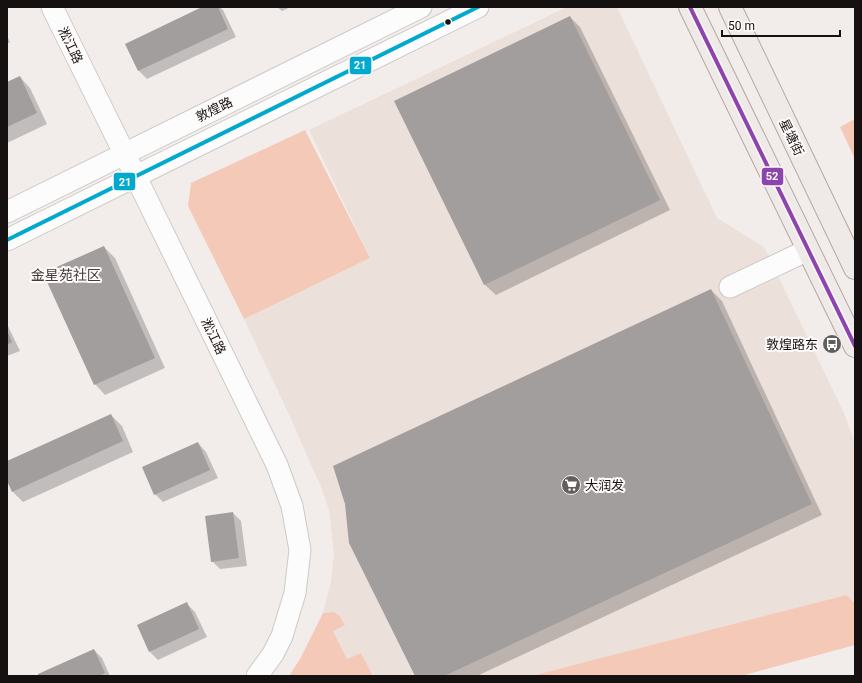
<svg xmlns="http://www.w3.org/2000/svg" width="862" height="683" viewBox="0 0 862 683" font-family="Roboto,'Noto Sans SC',sans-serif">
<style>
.built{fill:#ece0db}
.green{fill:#f4c9b7}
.shadow{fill:#0003}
.building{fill:#a29e9d}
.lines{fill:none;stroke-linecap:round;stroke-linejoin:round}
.minor-casing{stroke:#cdc9c7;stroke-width:23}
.major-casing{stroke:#b3a8a4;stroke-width:24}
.minor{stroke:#fdfcfc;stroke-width:21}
.major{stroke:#efeae7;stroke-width:22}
.bus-1-casing{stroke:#fefaf9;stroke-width:7}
.bus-2-casing{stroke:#fefaf9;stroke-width:7}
.bus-1{stroke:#8e44ad;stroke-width:4}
.bus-2{stroke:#00a9ce;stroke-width:4}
.bus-dot{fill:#141110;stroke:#fefaf9;stroke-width:1.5}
.labels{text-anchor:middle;stroke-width:4;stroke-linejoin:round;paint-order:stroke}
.street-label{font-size:13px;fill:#141110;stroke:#fefaf9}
.poi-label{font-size:13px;fill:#141110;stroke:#fefaf9;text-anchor:end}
.neighbourhood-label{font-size:14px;fill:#443c39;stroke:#fefaf9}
.line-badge{stroke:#fefaf9;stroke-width:1.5}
.badge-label{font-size:11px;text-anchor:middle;font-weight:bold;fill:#fff}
</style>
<rect width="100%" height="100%" fill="#f2edeb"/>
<path class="built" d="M 567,7 L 617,7 L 717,218 L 764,247 L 844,413 L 855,443 L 855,603 L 846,595 L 531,676 L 373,676 L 361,653 L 347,659 L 333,631 L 333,612 L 323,613 L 331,581 L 334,554 L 329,510 L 320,484 L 311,465 L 292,421 L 244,319 L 370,258 L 309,130 Z"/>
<path class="green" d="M 855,119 L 855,159 L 840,127 Z
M 305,130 L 370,258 L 244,319 L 188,206 L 191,183 Z
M 846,595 L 855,603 L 855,645 L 741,676 L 531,676 Z
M 333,612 L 339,615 L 345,625 L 333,631 L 347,659 L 361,653 L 373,676 L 289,676 L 300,659 L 323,613 Z"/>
<path class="shadow" d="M 205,7 L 220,7 L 223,10 L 236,37 L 147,79 L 139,71 L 126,44 Z
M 277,7 L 291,7 L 282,11 Z
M 570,17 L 580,27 L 670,210 L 496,295 L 485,285 L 396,102 Z
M 7,36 L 10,42 L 7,44 Z
M 20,77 L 30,88 L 47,124 L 7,143 L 7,84 Z
M 104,247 L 115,258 L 165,368 L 105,395 L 95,384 Z
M 711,290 L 722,301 L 822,515 L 477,676 L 416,676 Z
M 7,324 L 20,351 L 7,356 Z
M 111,415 L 122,426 L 133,452 L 23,502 L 12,491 L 7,479 L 7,462 Z
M 198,443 L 206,452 L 218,478 L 163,502 L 155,494 Z
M 233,513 L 241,521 L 247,566 L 220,569 L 212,561 Z
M 187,604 L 195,612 L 207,637 L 158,660 L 150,652 Z
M 94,650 L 102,658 L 110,676 L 40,676 Z"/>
<path class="building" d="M 202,7 L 218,7 L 228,29 L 138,71 L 125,44 Z
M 570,16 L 660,200 L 484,285 L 394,101 Z
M 20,76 L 37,113 L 7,127 L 7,82 Z
M 104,246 L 155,358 L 94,385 L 43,273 Z
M 711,289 L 812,504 L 444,676 L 415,676 L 349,543 L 345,504 L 333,466 Z
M 7,330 L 12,342 L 7,345 Z
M 111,414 L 123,441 L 12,492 L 7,481 L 7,461 Z
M 198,442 L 210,470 L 154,495 L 142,467 Z
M 233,512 L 239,558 L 211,562 L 205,516 Z
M 187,602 L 199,629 L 149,652 L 137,625 Z
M 94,649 L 105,673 L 99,676 L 38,676 L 38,674 Z"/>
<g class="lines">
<defs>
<path id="minor" d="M 52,7 L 136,177 L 277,465 L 292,506 L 300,550 L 295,593 L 282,636 L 273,654 L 257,676
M 7,212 L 421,7
M 7,240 L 478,7
M 730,287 L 808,250"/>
<path id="major" d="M 690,7 L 855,346
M 730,7 L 855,268"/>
</defs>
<use href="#minor" class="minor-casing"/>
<use href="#major" class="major-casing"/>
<use href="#minor" class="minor"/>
<use href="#major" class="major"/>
<defs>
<path id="bus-1" d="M 690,7 L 855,346"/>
<path id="bus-2" d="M 7,240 L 478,7"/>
</defs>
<use href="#bus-1" class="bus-1-casing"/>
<use href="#bus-2" class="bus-2-casing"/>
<use href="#bus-1" class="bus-1"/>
<use href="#bus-2" class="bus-2"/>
</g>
<defs>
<symbol id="bus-disc" viewBox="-11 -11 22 22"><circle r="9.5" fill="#625e5d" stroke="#fefaf9"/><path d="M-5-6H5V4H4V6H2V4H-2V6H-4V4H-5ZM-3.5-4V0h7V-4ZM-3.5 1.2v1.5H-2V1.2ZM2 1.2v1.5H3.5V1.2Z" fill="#fff"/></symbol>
<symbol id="supermarket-disc" viewBox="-11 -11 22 22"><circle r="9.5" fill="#625e5d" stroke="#fefaf9"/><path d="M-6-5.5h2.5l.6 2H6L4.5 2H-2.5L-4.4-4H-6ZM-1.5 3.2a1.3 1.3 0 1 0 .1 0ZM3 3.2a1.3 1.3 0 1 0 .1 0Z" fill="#fff"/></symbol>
</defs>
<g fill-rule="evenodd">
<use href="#bus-disc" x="821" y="333" width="22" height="22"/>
<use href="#supermarket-disc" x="560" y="474" width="22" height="22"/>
</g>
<circle class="bus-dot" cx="448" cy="22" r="3.5"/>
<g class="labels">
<g class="street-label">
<text transform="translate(71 45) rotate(64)" y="5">淞江路</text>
<text transform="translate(214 109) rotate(-26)" y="5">敦煌路</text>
<text transform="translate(792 137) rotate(64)" y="5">星塘街</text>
<text transform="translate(214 336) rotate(64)" y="5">淞江路</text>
</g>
<g class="poi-label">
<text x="818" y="349">敦煌路东</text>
<text x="585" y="490" text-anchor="start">大润发</text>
</g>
<g class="neighbourhood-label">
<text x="66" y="280">金星苑社区</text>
</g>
</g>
<g class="line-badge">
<rect x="349" y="56" width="23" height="19" rx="4" fill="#00a9ce"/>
<rect x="761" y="167" width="23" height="19" rx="4" fill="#8e44ad"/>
<rect x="113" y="172" width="23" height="19" rx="4" fill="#00a9ce"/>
</g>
<g class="badge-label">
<text x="360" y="69">21</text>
<text x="772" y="180">52</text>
<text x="125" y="186">21</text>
</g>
<rect width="862" height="683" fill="none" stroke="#141110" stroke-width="16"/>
<path d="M722 30v6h118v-6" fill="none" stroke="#141110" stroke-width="2"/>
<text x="728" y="30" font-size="12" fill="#141110" stroke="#fefaf9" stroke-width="3" paint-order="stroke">50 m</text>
</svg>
